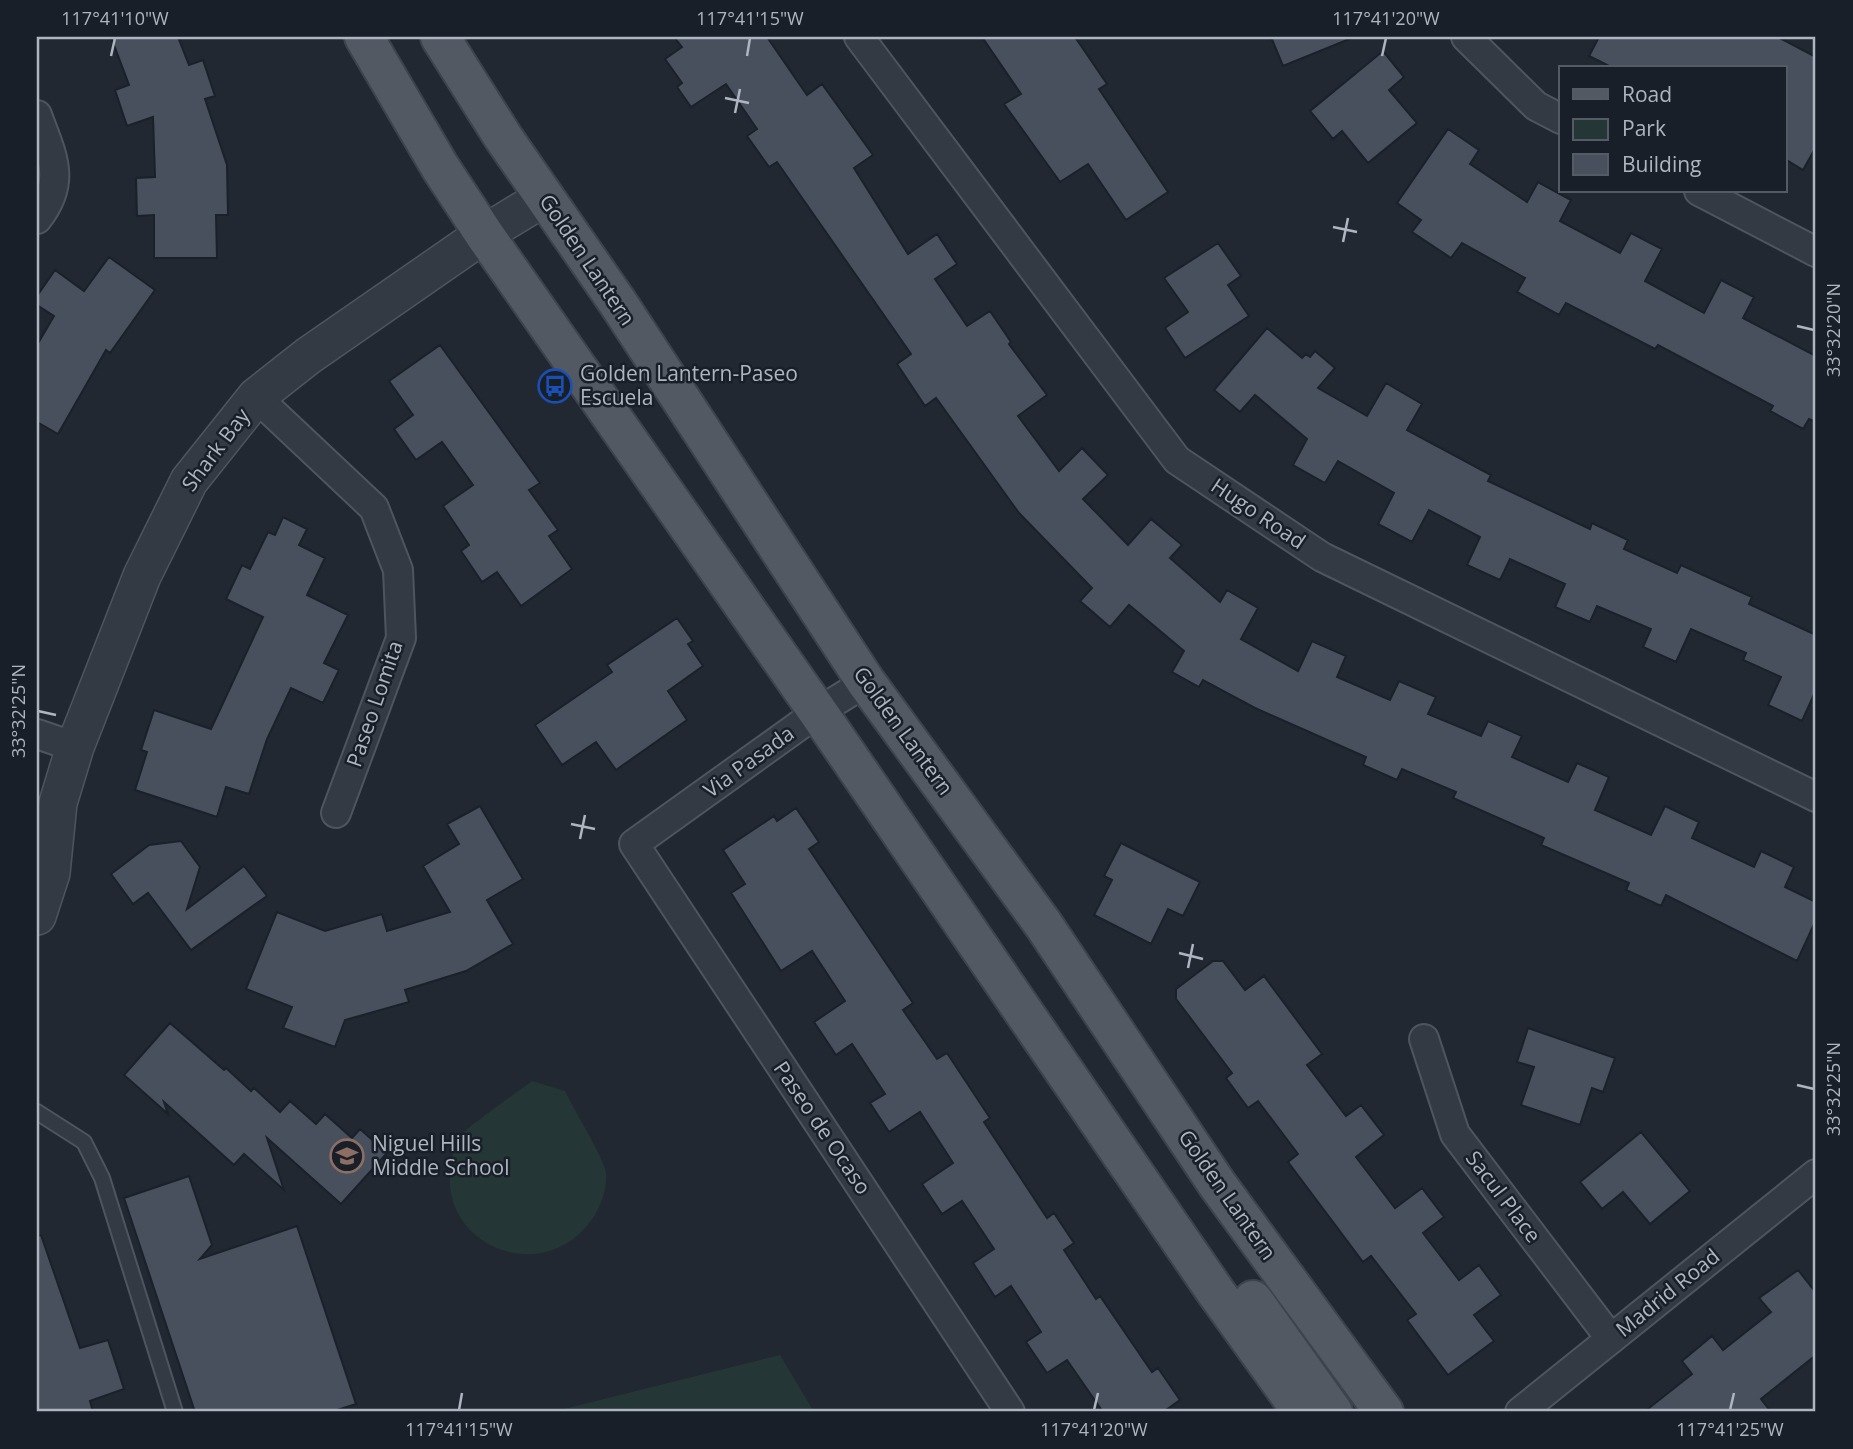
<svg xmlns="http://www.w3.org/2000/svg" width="1853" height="1449" viewBox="0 0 1853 1449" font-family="'Open Sans',sans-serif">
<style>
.green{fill:#253636}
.building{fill:#47505c;stroke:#1b212a;stroke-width:2}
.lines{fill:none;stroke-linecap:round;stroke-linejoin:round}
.service-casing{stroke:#4e555e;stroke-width:18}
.minor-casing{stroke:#4e555e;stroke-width:32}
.tertiary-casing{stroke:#4e555e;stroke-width:40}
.primary-casing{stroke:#3d434d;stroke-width:42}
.service{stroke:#343a43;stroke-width:14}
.minor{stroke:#343a43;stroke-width:28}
.tertiary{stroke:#343a43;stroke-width:37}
.primary{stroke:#525963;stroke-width:38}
.ticks{fill:none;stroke:#aeb5c0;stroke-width:2.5}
.labels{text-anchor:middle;stroke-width:5;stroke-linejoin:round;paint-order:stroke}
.street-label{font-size:21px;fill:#aeb5c0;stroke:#191f28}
.poi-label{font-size:21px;fill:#aeb5c0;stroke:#191f28;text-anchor:start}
.neatline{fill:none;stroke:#aeb5c0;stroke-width:2.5}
.ticks-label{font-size:18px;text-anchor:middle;fill:#aeb5c0}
</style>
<rect width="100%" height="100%" fill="#212832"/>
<path class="green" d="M 532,1081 L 565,1091 C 573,1108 603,1157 606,1172 C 608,1188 600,1209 590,1222 C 538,1290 433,1241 452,1161 C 453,1155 453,1145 456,1140 C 463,1130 519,1091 532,1081 Z
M 780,1355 L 814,1412 L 552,1412 Z"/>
<path class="building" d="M 111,37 L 178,37 L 189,65 L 203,60 L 215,96 L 205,99 L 227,165 L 228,215 L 216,215 L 217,258 L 154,258 L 154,215 L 137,216 L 136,178 L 155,177 L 153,117 L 127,126 L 115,90 L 129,85 Z
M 674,37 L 767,37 L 807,95 L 822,84 L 873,155 L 854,168 L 908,254 L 937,234 L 957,264 L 935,279 L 967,326 L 990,311 L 1011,342 L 1009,344 L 1047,395 L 1018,416 L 1059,471 L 1082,448 L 1108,475 L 1083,499 L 1128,545 L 1151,519 L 1182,545 L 1170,558 L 1220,602 L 1227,590 L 1258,608 L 1241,639 L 1298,671 L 1312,641 L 1346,656 L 1337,677 L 1390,700 L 1399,681 L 1436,697 L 1428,714 L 1481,736 L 1488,721 L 1522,736 L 1512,757 L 1568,782 L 1577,763 L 1609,777 L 1595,810 L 1651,835 L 1665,806 L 1699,822 L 1692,838 L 1754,867 L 1761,851 L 1794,867 L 1785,887 L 1816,902 L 1816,920 L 1797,961 L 1666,895 L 1661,906 L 1626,890 L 1629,883 L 1541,845 L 1544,838 L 1453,798 L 1456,792 L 1402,769 L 1397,780 L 1363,765 L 1366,757 L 1255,708 L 1203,680 L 1199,687 L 1172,672 L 1184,651 L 1129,605 L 1110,627 L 1080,601 L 1092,588 L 1019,513 L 936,398 L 925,406 L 897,364 L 911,354 L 777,162 L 769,167 L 747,136 L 757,129 L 726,84 L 691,107 L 677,87 L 682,83 L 665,59 L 682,47 Z
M 982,37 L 1075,37 L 1107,84 L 1099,89 L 1168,192 L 1126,220 L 1088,164 L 1060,182 L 1004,104 L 1021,94 Z
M 1271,37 L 1352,37 L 1352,38 L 1283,66 Z
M 1599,37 L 1778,37 L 1816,57 L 1816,147 L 1803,170 L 1785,159 L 1785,68 L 1613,68 L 1589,56 Z
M 1383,51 L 1404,77 L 1389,90 L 1417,123 L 1368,163 L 1342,131 L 1333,139 L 1310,111 Z
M 1448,129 L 1479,150 L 1470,164 L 1527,202 L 1538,182 L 1571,200 L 1560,221 L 1620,253 L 1631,233 L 1662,249 L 1645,281 L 1704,313 L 1721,280 L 1754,297 L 1743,318 L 1816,356 L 1816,422 L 1809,419 L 1803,429 L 1770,411 L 1773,406 L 1658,345 L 1655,349 L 1566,303 L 1559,315 L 1517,292 L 1525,278 L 1462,243 L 1451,258 L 1412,232 L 1421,220 L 1397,203 Z
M 1218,243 L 1241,276 L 1228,285 L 1249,316 L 1185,358 L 1165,328 L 1188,312 L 1164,278 Z
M 109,257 L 155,290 L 110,353 L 106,350 L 58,434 L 37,422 L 37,345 L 54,316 L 37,305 L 37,296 L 55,270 L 84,291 Z
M 1267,328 L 1302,358 L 1306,354 L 1310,357 L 1315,351 L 1335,368 L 1318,388 L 1367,416 L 1386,383 L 1422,404 L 1407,430 L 1491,475 L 1488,481 L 1590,529 L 1592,523 L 1628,540 L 1624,549 L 1677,573 L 1681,565 L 1752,597 L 1749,604 L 1816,635 L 1816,690 L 1802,721 L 1768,705 L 1781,677 L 1743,660 L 1746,653 L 1691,629 L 1676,662 L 1643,647 L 1651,629 L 1597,606 L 1590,622 L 1555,607 L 1565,584 L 1510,559 L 1500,580 L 1467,565 L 1480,537 L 1429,510 L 1412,542 L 1378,524 L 1394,493 L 1338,461 L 1325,483 L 1293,465 L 1307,439 L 1255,395 L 1240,412 L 1214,390 Z
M 440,345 L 540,483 L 529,490 L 558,530 L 549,536 L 572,569 L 521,606 L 497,572 L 482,582 L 461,551 L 469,545 L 443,506 L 473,485 L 442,442 L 416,460 L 394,429 L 413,415 L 389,381 Z
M 283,517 L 307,529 L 299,545 L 325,558 L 307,595 L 348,615 L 324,663 L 339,670 L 323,703 L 291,688 L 267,739 L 249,794 L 226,787 L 217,817 L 135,790 L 147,752 L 141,750 L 154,710 L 211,729 L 263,617 L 226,599 L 242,565 L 250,569 L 268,532 L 275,535 Z
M 677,618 L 693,641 L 688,644 L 703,666 L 668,691 L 687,720 L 616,770 L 596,742 L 562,765 L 535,725 L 612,672 L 607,665 Z
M 480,806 L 523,879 L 487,900 L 513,944 L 466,971 L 405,990 L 409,1002 L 345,1020 L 335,1047 L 283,1028 L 292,1007 L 246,989 L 277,912 L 325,931 L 382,914 L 387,931 L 450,912 L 423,866 L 459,844 L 447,824 Z
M 796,808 L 819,842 L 809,849 L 913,1003 L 903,1010 L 937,1059 L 947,1053 L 990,1118 L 984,1122 L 1047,1218 L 1054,1213 L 1074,1243 L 1064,1250 L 1096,1299 L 1100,1296 L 1152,1372 L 1158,1368 L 1180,1400 L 1163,1412 L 1103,1412 L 1067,1360 L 1047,1373 L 1026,1342 L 1041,1332 L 1011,1286 L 995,1297 L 973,1263 L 994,1249 L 962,1201 L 942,1214 L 922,1184 L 953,1163 L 920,1112 L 889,1132 L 870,1103 L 885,1094 L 852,1044 L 836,1055 L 814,1022 L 845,1001 L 812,951 L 781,971 L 731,893 L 745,884 L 723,850 L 774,816 L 777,821 Z
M 181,841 L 200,867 L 187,909 L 244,866 L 267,896 L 191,950 L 148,893 L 133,904 L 111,874 L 149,845 Z
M 1121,843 L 1200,882 L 1183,916 L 1168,909 L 1151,944 L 1094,915 L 1112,880 L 1104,876 Z
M 1213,961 L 1223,961 L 1245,990 L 1264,976 L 1322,1054 L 1307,1065 L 1346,1116 L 1361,1105 L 1384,1135 L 1356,1157 L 1395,1208 L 1422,1188 L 1444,1217 L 1423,1233 L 1459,1280 L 1479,1265 L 1501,1295 L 1474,1315 L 1494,1341 L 1448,1375 L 1407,1320 L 1416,1314 L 1371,1256 L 1363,1262 L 1288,1162 L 1298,1154 L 1258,1101 L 1248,1108 L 1226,1078 L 1232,1073 L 1176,999 L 1176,989 Z
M 170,1023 L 224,1070 L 226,1068 L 251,1091 L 254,1088 L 280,1112 L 290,1101 L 316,1124 L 325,1114 L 352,1138 L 360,1129 L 387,1153 L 341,1204 L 267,1138 L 284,1190 L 244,1154 L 234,1165 L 164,1102 L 168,1114 L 124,1075 Z
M 1528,1028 L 1615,1058 L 1603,1092 L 1592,1088 L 1580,1125 L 1521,1105 L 1534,1067 L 1517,1062 Z
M 1641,1132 L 1690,1191 L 1650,1224 L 1623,1192 L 1602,1209 L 1580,1182 Z
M 189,1176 L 212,1245 L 200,1259 L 297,1226 L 356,1404 L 331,1412 L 195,1412 L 124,1198 Z
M 41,1235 L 80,1348 L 108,1340 L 124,1389 L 90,1401 L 93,1412 L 37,1412 L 37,1236 Z
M 1798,1270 L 1816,1293 L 1816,1355 L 1761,1399 L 1771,1412 L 1644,1412 L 1692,1374 L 1682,1361 L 1712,1336 L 1723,1350 L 1771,1312 L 1759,1298 Z"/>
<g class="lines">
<defs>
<path id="service" d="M 37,1112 L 84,1142 L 102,1178 L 175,1412"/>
<path id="minor" d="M 859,37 L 1177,460 L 1322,557 L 1816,797
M 1466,37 L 1536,106 L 1561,119
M 37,115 C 52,156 67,181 37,219
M 1699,191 L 1816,252
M 256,397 L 374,508 L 398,570 L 401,638 L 336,813
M 866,682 L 818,712 L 634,844 L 1010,1412
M 37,734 L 75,747
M 1424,1039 L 1455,1134 L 1611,1339
M 1520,1412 L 1816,1174"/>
<path id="tertiary" d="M 37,916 L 51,873 L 58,803 L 75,747 L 142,576 L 189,481 L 256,397 L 308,356 L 484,234 L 545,197"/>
<path id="primary" d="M 364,37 L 440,167 L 484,234 L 818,712 L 1215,1291 L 1302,1412
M 440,37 L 503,137 L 618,303 L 866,682 L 1043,924 L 1217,1184 L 1384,1412
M 1253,1300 L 1333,1412"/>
</defs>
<use href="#service" class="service-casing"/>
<use href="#minor" class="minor-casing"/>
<use href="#tertiary" class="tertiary-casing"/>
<use href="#primary" class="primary-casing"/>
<use href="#service" class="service"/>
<use href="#minor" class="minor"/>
<use href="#tertiary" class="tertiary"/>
<use href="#primary" class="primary"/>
</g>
<path class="ticks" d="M 111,56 L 115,38M 747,56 L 750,38M 1382,56 L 1386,38M 725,98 L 749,103M 735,113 L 740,89M 1333,227 L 1357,232M 1343,242 L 1348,218M 1797,326 L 1814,330M 38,711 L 56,715M 571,824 L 595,829M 580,839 L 585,815M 1179,953 L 1203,959M 1188,968 L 1193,944M 1797,1085 L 1814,1089M 459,1410 L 462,1393M 1094,1410 L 1098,1393M 1730,1410 L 1734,1393"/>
<defs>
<symbol id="bus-ring" viewBox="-11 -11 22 22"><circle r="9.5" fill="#191f28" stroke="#1a4fb4" stroke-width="1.5"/><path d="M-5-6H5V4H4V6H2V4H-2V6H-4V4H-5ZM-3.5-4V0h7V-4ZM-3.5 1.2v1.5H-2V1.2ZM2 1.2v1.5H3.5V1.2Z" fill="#1a4fb4"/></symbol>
<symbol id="school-ring" viewBox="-11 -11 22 22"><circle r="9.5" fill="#191f28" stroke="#8d6e63" stroke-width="1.5"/><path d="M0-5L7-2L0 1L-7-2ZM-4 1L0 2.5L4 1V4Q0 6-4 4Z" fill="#8d6e63"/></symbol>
</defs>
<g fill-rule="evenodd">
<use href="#bus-ring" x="536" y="367" width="38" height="38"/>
<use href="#school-ring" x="328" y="1137" width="38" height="38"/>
</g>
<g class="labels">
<g class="street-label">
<text transform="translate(587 260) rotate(56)" y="7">Golden Lantern</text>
<text transform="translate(216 450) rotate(-53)" y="7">Shark Bay</text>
<text transform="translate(1258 514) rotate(34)" y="7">Hugo Road</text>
<text transform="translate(375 704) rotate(-71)" y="7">Paseo Lomita</text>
<text transform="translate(903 731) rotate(54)" y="7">Golden Lantern</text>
<text transform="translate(749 762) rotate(-36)" y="7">Via Pasada</text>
<text transform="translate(822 1128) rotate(56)" y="7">Paseo de Ocaso</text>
<text transform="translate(1227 1195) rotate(55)" y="7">Golden Lantern</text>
<text transform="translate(1503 1197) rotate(53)" y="7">Sacul Place</text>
<text transform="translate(1668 1293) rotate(-39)" y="7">Madrid Road</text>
</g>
<g class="poi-label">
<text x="580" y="381">Golden Lantern-Paseo<tspan x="580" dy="24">Escuela</tspan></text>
<text x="372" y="1151">Niguel Hills<tspan x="372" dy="24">Middle School</tspan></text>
</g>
</g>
<rect width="1853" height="1449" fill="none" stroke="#191f28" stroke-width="77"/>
<rect x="1559" y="66" width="228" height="126" fill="#191f28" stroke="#555b65" stroke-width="2"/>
<rect x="1573" y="89" width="35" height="10" fill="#525963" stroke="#555b65" stroke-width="2"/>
<text x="1622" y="102" font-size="21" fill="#aeb5c0">Road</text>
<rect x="1573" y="119" width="35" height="21" fill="#253636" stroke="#555b65" stroke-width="2"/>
<text x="1622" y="136" font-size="21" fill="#aeb5c0">Park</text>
<rect x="1573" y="154" width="35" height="21" fill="#47505c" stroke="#555b65" stroke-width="2"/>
<text x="1622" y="172" font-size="21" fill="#aeb5c0">Building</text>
<rect x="38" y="38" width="1776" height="1372" class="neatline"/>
<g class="ticks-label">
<text x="115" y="25">117°41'10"W</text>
<text x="750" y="25">117°41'15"W</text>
<text x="1386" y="25">117°41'20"W</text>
<text transform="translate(1834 330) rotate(-90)" y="6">33°32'20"N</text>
<text transform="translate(19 711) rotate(-90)" y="6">33°32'25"N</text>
<text transform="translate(1834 1089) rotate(-90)" y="6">33°32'25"N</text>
<text x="459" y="1436">117°41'15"W</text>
<text x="1094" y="1436">117°41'20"W</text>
<text x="1730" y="1436">117°41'25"W</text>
</g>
</svg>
